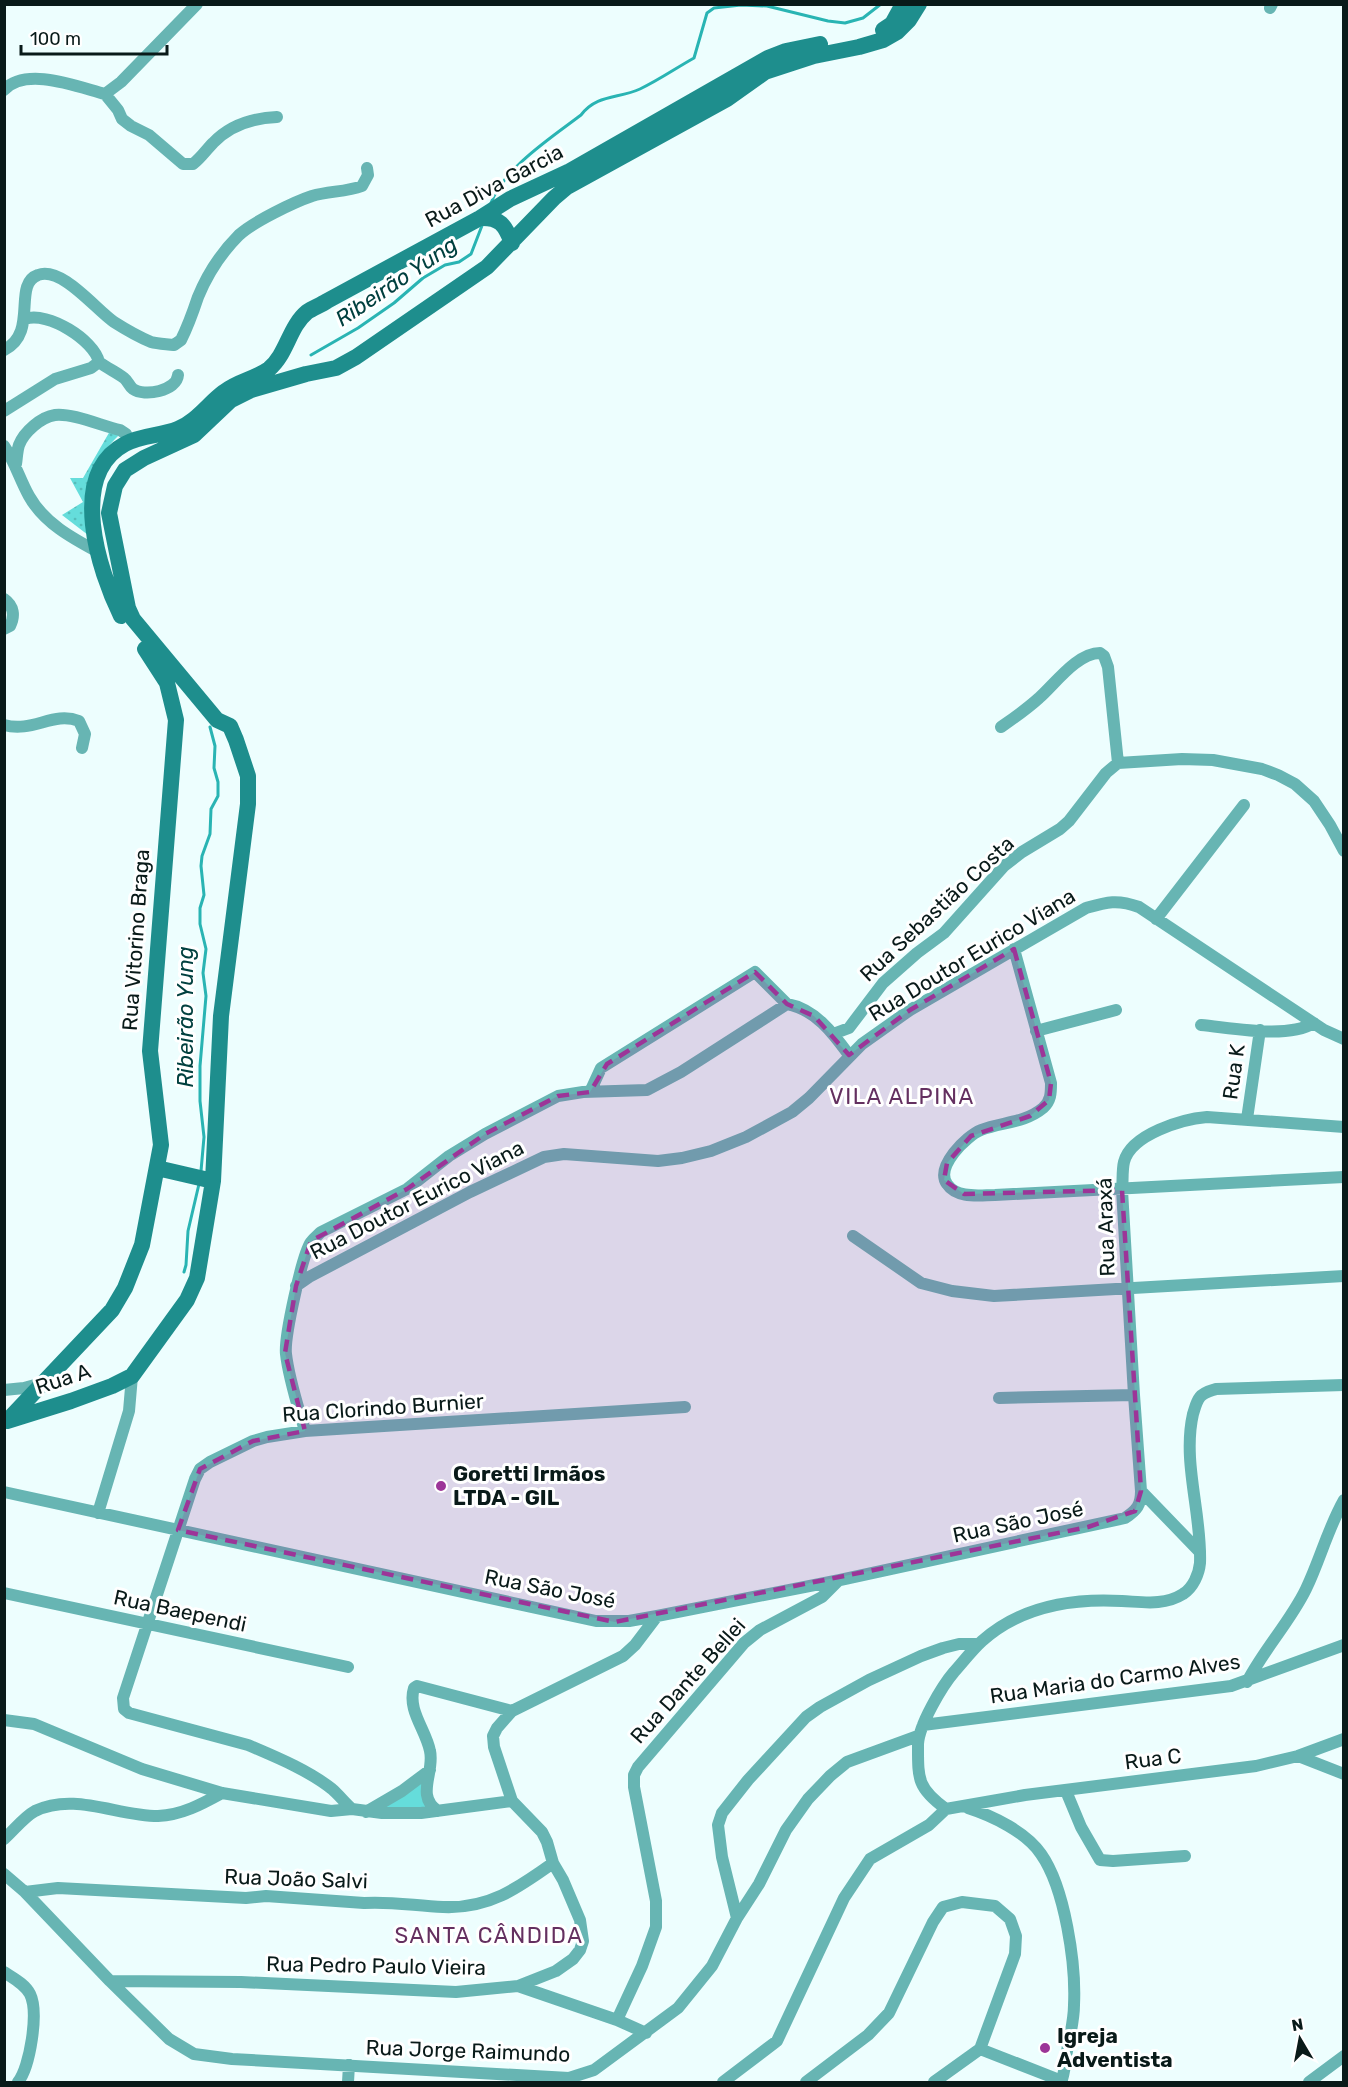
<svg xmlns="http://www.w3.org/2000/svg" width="1348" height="2087" viewBox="0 0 1348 2087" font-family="Rubik,sans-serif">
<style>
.park{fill:#65dddb}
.garden{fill:url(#garden-dots)}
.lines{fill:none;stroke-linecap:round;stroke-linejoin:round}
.stream{stroke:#29b4b3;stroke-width:3}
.street{stroke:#67b5b3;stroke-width:12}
.secondary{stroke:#1e8e8d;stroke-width:16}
.marked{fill:#9c3598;fill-opacity:0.2;stroke:#9c3598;stroke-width:4.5;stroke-dasharray:12 8;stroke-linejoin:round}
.poi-dot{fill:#9c3598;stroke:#fff;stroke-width:2}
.labels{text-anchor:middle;stroke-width:6;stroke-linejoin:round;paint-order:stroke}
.street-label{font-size:21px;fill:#091a19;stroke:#fff}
.poi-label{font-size:21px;font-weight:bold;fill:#091a19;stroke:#fff;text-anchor:start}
.water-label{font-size:22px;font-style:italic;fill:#01403f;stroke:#fff}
.neighbourhood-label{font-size:22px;letter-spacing:1.5px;fill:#643060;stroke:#fff}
</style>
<defs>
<pattern id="garden-dots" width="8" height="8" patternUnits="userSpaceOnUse" patternTransform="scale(1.5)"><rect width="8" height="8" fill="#65dddb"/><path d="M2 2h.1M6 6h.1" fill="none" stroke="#56bdbb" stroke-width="1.8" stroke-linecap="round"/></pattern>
</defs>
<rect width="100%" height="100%" fill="#edfefe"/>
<path class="park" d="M 421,1781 L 429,1807 L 378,1807 Z"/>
<path class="garden" d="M 110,431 L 119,435 C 82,472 86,486 88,535 L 62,515 L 83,502 L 70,478 L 83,478 Z"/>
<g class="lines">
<path class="stream" d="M 491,203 C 504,168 552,137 581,115 C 597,94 618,99 640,89 C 659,80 676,68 694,58 L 707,13 L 714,8 L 741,5 L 767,6 L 828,21 L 845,23 L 863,18 L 881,4
M 311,355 L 358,328 L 394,303 L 423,278 L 445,265 L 459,262 L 471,254 L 483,223
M 201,1171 L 204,1137 L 200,1101 L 200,1066 L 206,996 L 203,973 L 206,949 L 200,924 L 200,908 L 204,895 L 201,866 L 202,856 L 210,834 L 211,809 L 218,796 L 218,782 L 214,768 L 215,746 L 210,727
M 184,1272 L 186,1265 L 188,1231 L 199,1184"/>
<path class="street" d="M 1270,8 L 1272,4
M 4,90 C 26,66 78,87 105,94 L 121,82 L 197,4
M 105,94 L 118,110 L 122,119 L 131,126 L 149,135 L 183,164 L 193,164 C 201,158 206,150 213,143 C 230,125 253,118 277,117
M 25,319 C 48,311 94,340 99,362
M 4,350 C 39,333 12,284 38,275 C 62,266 96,310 114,322 C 125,329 139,337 151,342 C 158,344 167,344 174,345 L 181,340 C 188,326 193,312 198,297 C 207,275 222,252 239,235 C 253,222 294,202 312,196 C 329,191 346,192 362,186 L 368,175 L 367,168
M 99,362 C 107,368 116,372 124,378 C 128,381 129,386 133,389 C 144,397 177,391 178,375
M 4,411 L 55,379 L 91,368 L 99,362
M 4,446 C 15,462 20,480 29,496 C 44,523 72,538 98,552
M 16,464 C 17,458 17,451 19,445 C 24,432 41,417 55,415 C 73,413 102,426 120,430 L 126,434 L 129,443
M 4,599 C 14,606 15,616 10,626 L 4,629
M 4,725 C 33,733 53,711 79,721 L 85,734 L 82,748
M 1001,727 C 1014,718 1027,709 1039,698 C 1055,684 1077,653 1100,653 L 1104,656 L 1108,667 L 1118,763
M 1156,919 L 1244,805
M 1014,949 L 1051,1083 C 1051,1093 1051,1101 1043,1108 C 1025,1123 1002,1122 981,1130 C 966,1136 935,1167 947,1184 C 957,1199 980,1195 995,1195 L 1344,1177
M 1201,1025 C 1233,1028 1287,1039 1314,1023
M 1036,1031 L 1116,1010
M 833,1034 L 849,1028 L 883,983 L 917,953 L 944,933 L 1004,866 L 1022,852 L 1060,829 L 1069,821 L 1106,773 L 1118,763 L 1182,759 L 1213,760 L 1262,769 L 1278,775 L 1295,784 L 1314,801 L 1330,825 L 1344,851
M 590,1092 L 601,1068 L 755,972 L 787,1004
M 1247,1119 L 1260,1030
M 853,1236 L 921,1283 L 952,1291 L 994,1296 L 1344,1276
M 296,1286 L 309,1277 L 470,1192 L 544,1157 L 564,1154 L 658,1161 L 682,1158 L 711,1151 L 746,1137 L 792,1112 L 809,1098 L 862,1044 L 910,1010 L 1086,908 C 1107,902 1117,899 1139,907 L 1324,1030 L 1344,1039
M 1344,1385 L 1216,1389 C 1210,1391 1204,1392 1200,1397 C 1196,1402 1195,1408 1193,1414 C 1182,1462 1202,1514 1200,1563 C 1199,1574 1193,1588 1183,1594 C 1164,1606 1143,1602 1122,1601 C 1072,1598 1020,1607 982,1641 C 972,1650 963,1662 954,1672 C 942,1686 919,1725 918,1744 C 918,1779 917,1788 946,1809 L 1025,1795 L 1256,1766 L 1298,1756 L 1344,1739
M 4,1390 L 24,1388 L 42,1383
M 999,1398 L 1134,1395
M 305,1431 C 298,1406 289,1380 286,1354 C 284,1338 302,1255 311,1242 C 314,1238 318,1235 321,1232 L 407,1189 L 449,1156 L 485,1134 L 558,1096 L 583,1092 L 647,1090 L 681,1072 L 787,1004 C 815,1009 833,1033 849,1055
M 1141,1491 L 1198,1550
M 4,1492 L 596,1621 L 629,1621 L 657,1616 L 840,1580 L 1125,1518 C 1137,1510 1141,1505 1141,1491 L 1134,1395 L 1122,1190 C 1123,1181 1122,1170 1124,1162 C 1131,1134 1183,1119 1207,1117 L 1344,1127
M 98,1513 L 129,1411 L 132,1376
M 4,1593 L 348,1667
M 1247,1682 C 1264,1649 1290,1622 1306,1589 C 1320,1560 1328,1528 1344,1500
M 4,1720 L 34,1724 L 142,1769 L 222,1793 L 331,1811 L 352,1809 L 382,1813 L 421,1813 L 512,1801
M 923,1725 L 1231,1686 L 1344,1645
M 1298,1756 L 1344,1774
M 1066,1791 L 1081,1827 L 1100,1860 L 1113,1861 L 1185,1856
M 968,1808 C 993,1816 1026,1832 1041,1854 C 1065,1888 1076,1964 1074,2005 C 1074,2020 1070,2036 1067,2051 C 1065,2061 1065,2073 1061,2082
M 352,1809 C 345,1803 339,1795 332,1789 C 308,1770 276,1757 248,1745 L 129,1713 L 124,1709 L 123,1698 L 195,1479 L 200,1469 L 210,1462 L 253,1441 L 267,1437 L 305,1431 L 685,1407
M 438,1811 C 415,1796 435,1772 430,1751 C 426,1730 407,1710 414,1688 L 417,1686 L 512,1711
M 366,1812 L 402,1791 L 430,1770
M 4,1839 C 14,1830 24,1817 35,1811 C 74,1792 117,1816 158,1816 C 182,1815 202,1804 222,1793
M 4,1874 L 25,1892 L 110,1981 L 169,2039 L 194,2054 L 232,2059 L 569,2078 L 594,2070 L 678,2008 L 712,1966 L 737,1918 L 759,1884 L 786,1830 L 808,1799 L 830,1776 L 847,1762 L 918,1736
M 25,1892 L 58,1888 L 246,1898 L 266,1896 L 364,1903 C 390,1901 416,1906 443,1907 C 489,1909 518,1888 553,1863
M 737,1918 L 722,1857 L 718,1825 L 722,1813 L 748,1780 L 806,1717 L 820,1707 L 869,1680 L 921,1656 L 943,1648 L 959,1644 L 979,1644
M 4,1972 C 13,1978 25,1984 30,1994 C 39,2012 30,2067 18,2082
M 110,1981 L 241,1982 L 456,1992 L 518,1986 L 556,1971 L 573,1959 L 580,1950 L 583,1941 L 580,1920 L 563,1880 L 553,1863 L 547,1842 L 542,1832 L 512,1801 L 494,1747 L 493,1736 L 497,1728 L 512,1711 L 623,1656 L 635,1645 L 657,1616
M 518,1986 L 617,2020 L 646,2033
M 617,2020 L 642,1966 L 656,1927 L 656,1901 L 634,1787 L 634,1775 L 638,1767 L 744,1643 L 760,1630 L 822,1597 L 839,1580
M 980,2049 L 1062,2081
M 348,2082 L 349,2065
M 723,2082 L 777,2041 L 844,1898 L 870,1859 L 929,1825 L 946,1809
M 806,2082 L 868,2035 L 889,2013 L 933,1922 L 943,1907 L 962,1902 L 995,1906 L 1010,1919 L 1016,1936 L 1015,1954 L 980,2049 L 934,2082
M 1309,2082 L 1344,2056"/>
<path class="secondary" d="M 883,30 L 892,24 L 903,4
M 480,218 C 500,217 505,225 512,243
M 121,616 C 99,571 67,475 125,444 C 142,435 161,436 178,429 C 197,421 208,404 224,392 C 238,381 255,379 269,369 C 287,354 289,327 307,312 C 313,308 321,305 327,301 L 480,218 L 510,199 L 570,171 L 768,58 L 786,51 L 820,44
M 157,1168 L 213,1181
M 9,1419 L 112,1310 L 125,1288 L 142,1245 L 161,1145 L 150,1051 L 176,720 L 167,683 L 145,649
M 7,1421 L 71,1401 L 112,1386 L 132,1376 L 187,1300 L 197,1278 L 213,1181 L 221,1016 L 248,804 L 248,776 L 236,740 L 230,726 L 217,720 L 133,619 L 128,608 L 109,513 L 115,486 L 125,470 L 144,458 L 194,435 L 231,400 L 251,390 L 306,374 L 336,368 L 356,357 L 487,267 L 554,198 L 567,187 L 727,99 L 765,72 L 814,56 L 859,47 L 883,40 L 897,32 L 909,20 L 919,4"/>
</g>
<path class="marked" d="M 1014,949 L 1051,1083 L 1049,1100 L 1030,1116 L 971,1136 L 947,1163 L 944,1180 L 964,1194 L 1122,1190 L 1141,1491 L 1135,1511 L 1088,1527 L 615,1622 L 178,1530 L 200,1469 L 253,1441 L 305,1431 L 285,1353 L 296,1286 L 311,1241 L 407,1189 L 485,1134 L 558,1096 L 590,1092 L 607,1064 L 755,972 L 787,1004 L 814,1016 L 849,1055 L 910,1010 Z"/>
<g class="poi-dot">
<circle cx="441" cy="1486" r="6"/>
<circle cx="1045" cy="2048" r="6"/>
</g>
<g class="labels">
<g class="street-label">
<text transform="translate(494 186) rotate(-28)" y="7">Rua Diva Garcia</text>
<text transform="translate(937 909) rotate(-43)" y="7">Rua Sebastião Costa</text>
<text transform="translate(136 940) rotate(-86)" y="7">Rua Vitorino Braga</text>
<text transform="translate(972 955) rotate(-31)" y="7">Rua Doutor Eurico Viana</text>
<text transform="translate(1234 1072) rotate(-82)" y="7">Rua K</text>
<text transform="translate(417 1200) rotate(-27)" y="7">Rua Doutor Eurico Viana</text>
<text transform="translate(1106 1227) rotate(-92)" y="7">Rua Araxá</text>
<text transform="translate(63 1379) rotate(-18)" y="7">Rua A</text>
<text transform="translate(383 1408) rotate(-4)" y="7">Rua Clorindo Burnier</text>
<text transform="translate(1018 1522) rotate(-12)" y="7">Rua São José</text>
<text transform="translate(550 1589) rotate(11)" y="7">Rua São José</text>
<text transform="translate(180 1611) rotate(12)" y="7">Rua Baependi</text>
<text transform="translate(1115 1679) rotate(-8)" y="7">Rua Maria do Carmo Alves</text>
<text transform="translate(688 1681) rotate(-48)" y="7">Rua Dante Bellei</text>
<text transform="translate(1153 1759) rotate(-7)" y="7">Rua C</text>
<text transform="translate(296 1879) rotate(2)" y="7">Rua João Salvi</text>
<text transform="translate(376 1966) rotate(1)" y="7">Rua Pedro Paulo Vieira</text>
<text transform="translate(468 2051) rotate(2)" y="7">Rua Jorge Raimundo</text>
</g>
<g class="poi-label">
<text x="453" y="1481">Goretti Irmãos<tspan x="453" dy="24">LTDA - GIL</tspan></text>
<text x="1057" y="2043">Igreja<tspan x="1057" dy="24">Adventista</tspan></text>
</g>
<g class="water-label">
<text transform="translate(396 281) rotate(-34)" y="8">Ribeirão Yung</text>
<text transform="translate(185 1017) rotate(-90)" y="8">Ribeirão Yung</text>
</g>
<g class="neighbourhood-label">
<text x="902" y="1104">VILA ALPINA</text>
<text x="489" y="1943">SANTA CÂNDIDA</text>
</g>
</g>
<rect width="1348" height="2087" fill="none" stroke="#091a19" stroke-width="12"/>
<g transform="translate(1300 2039) rotate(350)" stroke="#ffffff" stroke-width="4.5" paint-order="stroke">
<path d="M0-4.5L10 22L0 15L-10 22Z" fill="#091a19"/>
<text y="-9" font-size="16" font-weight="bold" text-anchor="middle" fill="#091a19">N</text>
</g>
<path d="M21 45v9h146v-9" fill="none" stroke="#091a19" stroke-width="3"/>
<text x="30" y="45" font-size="18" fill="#091a19" stroke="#ffffff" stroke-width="4.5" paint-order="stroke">100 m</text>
</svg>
